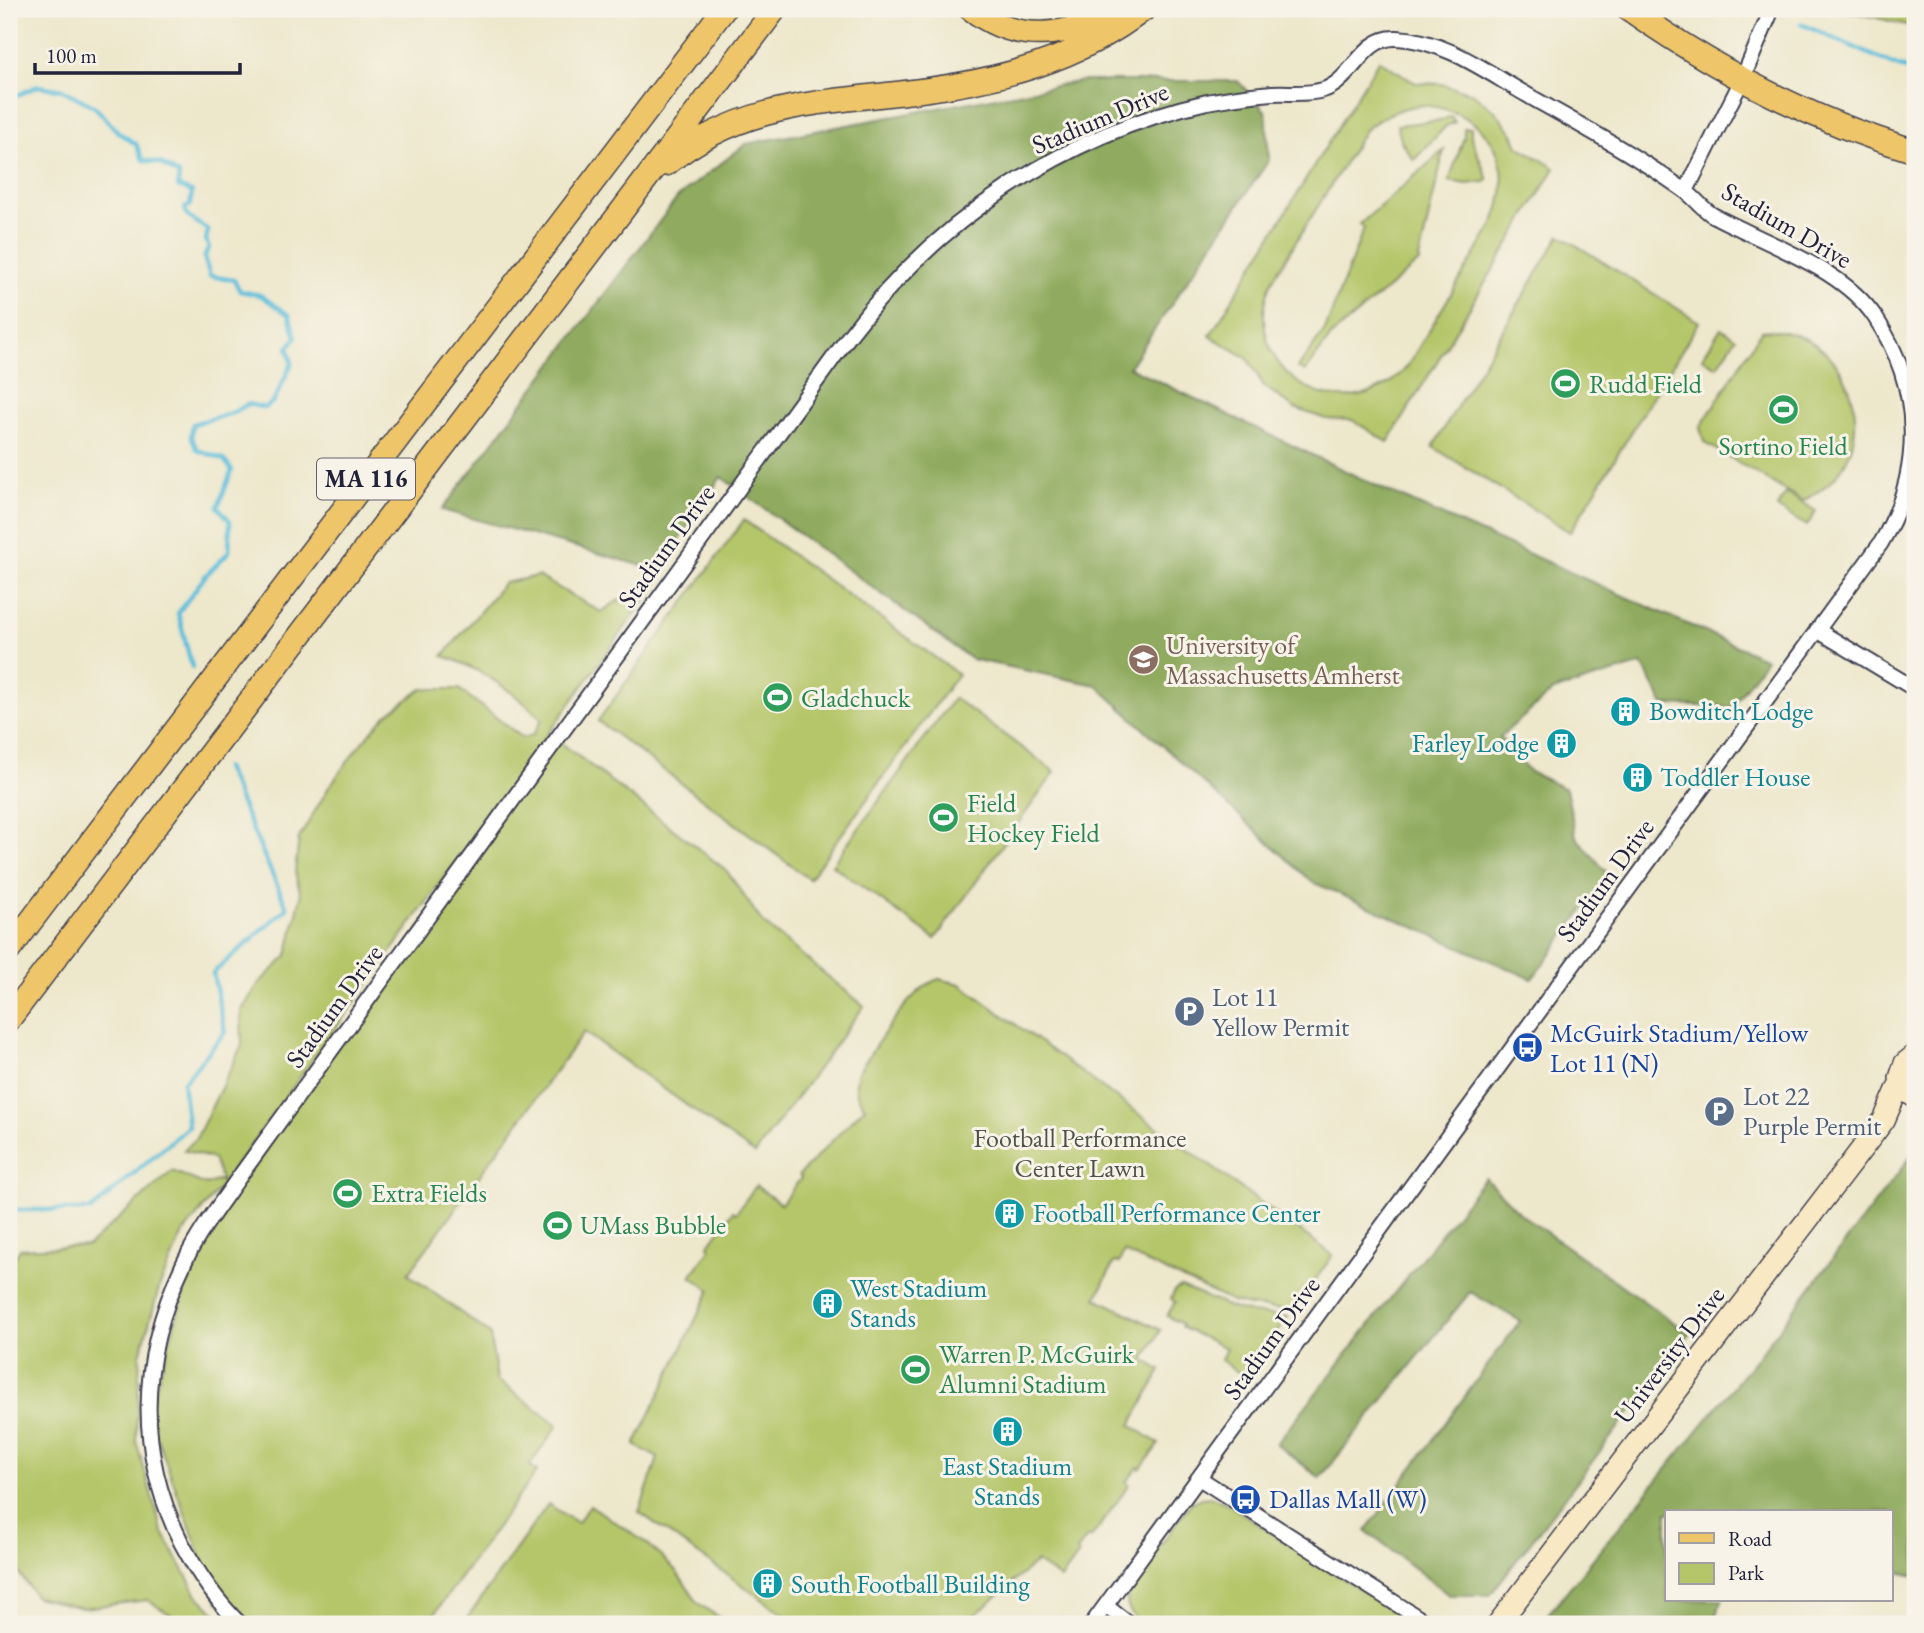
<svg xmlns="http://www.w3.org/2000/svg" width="1924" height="1633" viewBox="0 0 1924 1633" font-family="'EB Garamond',serif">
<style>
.green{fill:#b5c66a;stroke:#6c7452;stroke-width:2;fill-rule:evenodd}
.forest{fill:#90ab5e;stroke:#59664c;stroke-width:2}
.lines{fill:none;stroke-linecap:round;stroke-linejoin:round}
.stream{stroke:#5cbdda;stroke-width:4.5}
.street-casing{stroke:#404051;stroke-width:18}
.secondary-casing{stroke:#404051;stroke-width:24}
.primary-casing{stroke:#404051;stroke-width:26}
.street{stroke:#fff;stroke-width:14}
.secondary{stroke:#f8e8c3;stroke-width:21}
.primary{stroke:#eec569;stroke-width:23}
.labels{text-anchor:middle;stroke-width:6;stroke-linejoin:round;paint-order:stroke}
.shield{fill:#f7f3e8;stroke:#62616f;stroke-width:2}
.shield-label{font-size:24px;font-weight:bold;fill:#22223b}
.street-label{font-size:26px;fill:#22223b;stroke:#f7f3e8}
.leisure-label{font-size:26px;fill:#27864d;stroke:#f7f3e8;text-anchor:start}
.education-label{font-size:26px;fill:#785e54;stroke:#f7f3e8;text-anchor:start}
.culture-label{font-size:26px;fill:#0d838f;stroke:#f7f3e8;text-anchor:start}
.service-label{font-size:26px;fill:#4e5e75;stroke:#f7f3e8;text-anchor:start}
.transit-label{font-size:26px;fill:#164399;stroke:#f7f3e8;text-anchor:start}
.park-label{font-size:26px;fill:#4e5349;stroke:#f7f3e8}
</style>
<rect width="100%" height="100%" fill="#f7f3e8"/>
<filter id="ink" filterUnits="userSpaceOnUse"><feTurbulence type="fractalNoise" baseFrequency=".0143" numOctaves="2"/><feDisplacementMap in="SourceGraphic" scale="14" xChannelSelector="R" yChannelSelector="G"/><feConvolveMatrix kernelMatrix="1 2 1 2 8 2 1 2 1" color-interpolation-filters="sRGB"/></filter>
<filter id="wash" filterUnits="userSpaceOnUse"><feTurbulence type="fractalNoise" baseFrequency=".00686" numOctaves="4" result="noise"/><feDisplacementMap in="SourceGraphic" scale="28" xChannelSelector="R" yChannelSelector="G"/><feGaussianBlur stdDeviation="1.57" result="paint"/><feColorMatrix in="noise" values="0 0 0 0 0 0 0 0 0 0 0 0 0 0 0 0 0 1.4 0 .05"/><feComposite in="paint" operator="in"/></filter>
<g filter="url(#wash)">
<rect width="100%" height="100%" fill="#ede7cb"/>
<path class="green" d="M 1839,9 L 1915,9 L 1915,27 Z
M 1379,60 L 1416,83 L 1441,84 L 1472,93 L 1495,111 L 1513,134 L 1518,146 L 1555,168 L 1388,442 L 1352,420 L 1326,419 L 1294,408 L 1264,386 L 1247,358 L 1210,336 ZM 1422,105 C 1490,111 1521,165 1492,226 L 1407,367 C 1342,441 1232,367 1273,279 L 1365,130 C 1383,115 1399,108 1422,105 Z
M 1451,116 L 1455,122 L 1446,126 L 1414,160 L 1402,143 L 1397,125 L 1443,120 Z
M 1464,128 L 1471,128 L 1471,137 L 1488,180 L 1485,182 L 1466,184 L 1449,181 L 1464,137 Z
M 1444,150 L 1419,259 L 1420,261 L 1332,335 L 1305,372 L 1298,368 L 1325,330 L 1364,228 L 1360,224 Z
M 1560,235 L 1699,322 L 1570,532 L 1433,447 Z
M 1721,328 L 1736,338 L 1717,367 L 1702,358 Z
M 1762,330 C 1774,330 1787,331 1799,336 C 1851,355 1872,426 1840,471 C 1831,484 1816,493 1803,501 L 1704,442 L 1700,428 Z
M 1786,493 L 1816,511 L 1807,526 L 1777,508 Z
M 744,520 L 958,674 L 809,879 L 598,721 Z
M 538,576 L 601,612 L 634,590 L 660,579 L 223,1184 L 183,1233 L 160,1285 L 140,1355 L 136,1441 L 162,1531 L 197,1595 L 227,1624 L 186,1624 L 147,1600 L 83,1608 L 36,1597 L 9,1559 L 9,1268 L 20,1249 L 88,1246 L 172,1171 L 206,1185 L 218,1180 L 222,1182 L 213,1159 L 184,1150 L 196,1139 L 242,1045 L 241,1011 L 259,983 L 287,956 L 301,896 L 295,872 L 299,838 L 329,787 L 359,746 L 385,716 L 422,689 L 459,689 L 523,738 L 533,735 L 542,719 C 514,692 480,668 443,656 L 504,583 Z
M 954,698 L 1055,772 L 935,939 L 832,865 Z
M 556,739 L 726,870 L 763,923 L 864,1006 L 755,1154 L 584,1032 L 408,1274 L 490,1334 L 497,1380 L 558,1425 L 530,1465 L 537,1471 L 427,1624 L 249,1624 L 218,1602 L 148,1414 L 202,1233 Z
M 939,979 L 960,984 L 1333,1255 L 1293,1311 L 1249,1306 L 1233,1302 L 1124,1252 L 1119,1263 L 1114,1262 L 1096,1298 L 1161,1330 L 1144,1360 L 1161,1370 L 1131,1425 L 1159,1444 L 1140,1469 L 1138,1467 L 1126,1482 L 1129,1485 L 1091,1538 L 1088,1536 L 1077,1551 L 1079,1554 L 1061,1579 L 1036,1562 L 965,1624 L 797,1624 L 639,1512 L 658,1458 L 635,1445 L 710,1290 L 691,1276 L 711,1248 L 708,1246 L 733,1211 L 736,1213 L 756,1186 L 781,1204 L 801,1178 L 799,1175 L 865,1107 C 855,1096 854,1086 858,1072 C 877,1046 909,988 939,979 Z
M 1181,1287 L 1235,1309 L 1251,1313 L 1288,1317 L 1245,1377 L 1221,1360 L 1226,1348 L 1181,1327 L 1182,1324 L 1167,1316 L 1175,1302 L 1171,1299 L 1175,1290 Z
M 1211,1497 L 1224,1502 L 1414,1624 L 1141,1624 C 1129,1614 1123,1603 1130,1587 L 1192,1502 L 1201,1498 Z
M 548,1504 L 577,1523 L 590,1505 L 649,1545 L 675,1570 L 698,1603 L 728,1624 L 463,1624 Z"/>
<path class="forest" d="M 1082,81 L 1238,81 L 1266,112 L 1269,160 L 1129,367 L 1387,491 L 1766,659 L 1732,707 L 1664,705 L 1642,664 L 1553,691 L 1500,737 L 1530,772 L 1566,789 L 1576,837 L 1609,875 L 1532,979 L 1312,882 L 1096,685 L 971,659 L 721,477 L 658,570 L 442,510 L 678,197 L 746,144 Z
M 1915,1151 L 1915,1576 L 1891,1571 L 1891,1512 L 1667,1512 L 1667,1600 L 1723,1600 L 1711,1624 L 1540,1624 L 1756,1359 Z
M 1485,1178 L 1522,1215 L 1690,1334 L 1490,1595 L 1449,1595 L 1366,1531 L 1520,1321 L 1470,1292 L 1320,1478 L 1276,1444 Z"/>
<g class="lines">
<path class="stream" d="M 1801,24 L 1899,67 L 1915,71
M 9,99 L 38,86 L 63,90 L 95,107 L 119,133 L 136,144 L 143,160 L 160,163 L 179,175 L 178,187 L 192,192 L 190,205 L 185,208 L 187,216 L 208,230 L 206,240 L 209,248 L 204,257 L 210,276 L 234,280 L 240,291 L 260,295 L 289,315 L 296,338 L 288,348 L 292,363 L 274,401 L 265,408 L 248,404 L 232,413 L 193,424 L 191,436 L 197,450 L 223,459 L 232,470 L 218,507 L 230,521 L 229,552 L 206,575 L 178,613 L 192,667
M 9,1210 L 91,1210 L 188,1127 L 183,1083 L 225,1032 L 213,973 L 287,908 L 225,767"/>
</g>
</g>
<g filter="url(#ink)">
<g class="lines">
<defs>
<path id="street" d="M 1686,191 L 1742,80 L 1772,9
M 1817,630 L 1915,689
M 1199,1478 L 1428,1624
M 1106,1606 L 1129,1624
M 240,1624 C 215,1600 197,1572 181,1542 C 135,1449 140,1355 184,1263 C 199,1231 222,1202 242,1173 L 850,335 C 938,219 1065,134 1207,102 C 1228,98 1251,95 1272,93 C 1289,92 1307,95 1323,90 C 1353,81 1362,36 1397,38 C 1445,40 1488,73 1529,96 C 1581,125 1635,155 1684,190 C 1694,197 1701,207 1711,214 C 1721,220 1733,225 1743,230 C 1789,253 1846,274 1875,317 C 1922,388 1924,470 1881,543 L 1092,1624"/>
<path id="secondary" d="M 1915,1055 L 1905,1063 L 1900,1078 L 1907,1092 L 1915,1097
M 1498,1624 L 1884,1120 L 1901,1081"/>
<path id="primary" d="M 971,9 C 1019,46 1067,36 1118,11
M 1629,9 C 1716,70 1812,121 1915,151
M 666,164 C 742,102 824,103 917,91 C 998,81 1079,60 1144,9
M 9,950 L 724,9
M 9,1019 L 775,9"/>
</defs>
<use href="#street" class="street-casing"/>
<use href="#secondary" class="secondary-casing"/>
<use href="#primary" class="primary-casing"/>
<use href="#street" class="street"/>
<use href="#secondary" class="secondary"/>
<use href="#primary" class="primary"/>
</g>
</g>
<defs>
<symbol id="stadium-disc" viewBox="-11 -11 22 22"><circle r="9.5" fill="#2e9e5b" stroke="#f7f3e8"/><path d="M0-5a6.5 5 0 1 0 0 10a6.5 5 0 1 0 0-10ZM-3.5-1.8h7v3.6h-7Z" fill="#fff"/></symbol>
<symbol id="university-disc" viewBox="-11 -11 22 22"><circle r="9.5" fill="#8d6e63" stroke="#f7f3e8"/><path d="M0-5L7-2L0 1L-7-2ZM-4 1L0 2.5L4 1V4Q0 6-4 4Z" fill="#fff"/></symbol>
<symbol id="building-disc" viewBox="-11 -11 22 22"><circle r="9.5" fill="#0f9aa8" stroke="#f7f3e8"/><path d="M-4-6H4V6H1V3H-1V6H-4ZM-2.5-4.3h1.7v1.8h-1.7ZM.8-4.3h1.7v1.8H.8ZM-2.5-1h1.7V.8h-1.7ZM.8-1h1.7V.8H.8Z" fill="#fff"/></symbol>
<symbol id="parking-disc" viewBox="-11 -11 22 22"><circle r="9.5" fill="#5c6f8a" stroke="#f7f3e8"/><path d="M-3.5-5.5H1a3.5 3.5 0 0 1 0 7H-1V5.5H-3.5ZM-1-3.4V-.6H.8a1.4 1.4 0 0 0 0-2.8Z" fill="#fff"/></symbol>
<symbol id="bus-disc" viewBox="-11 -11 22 22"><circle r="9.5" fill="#1a4fb4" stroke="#f7f3e8"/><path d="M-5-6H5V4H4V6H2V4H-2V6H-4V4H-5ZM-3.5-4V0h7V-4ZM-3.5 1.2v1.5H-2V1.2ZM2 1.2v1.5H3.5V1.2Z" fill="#fff"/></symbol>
</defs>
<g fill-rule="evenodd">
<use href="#stadium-disc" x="1548" y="366" width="35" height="35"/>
<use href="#stadium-disc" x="1766" y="392" width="35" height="35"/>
<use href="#university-disc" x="1126" y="642" width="35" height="35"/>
<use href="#stadium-disc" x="760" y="680" width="35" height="35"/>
<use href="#building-disc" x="1608" y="694" width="35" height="35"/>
<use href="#building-disc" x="1544" y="726" width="35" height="35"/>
<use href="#building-disc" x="1620" y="760" width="35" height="35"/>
<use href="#stadium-disc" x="926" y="800" width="35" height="35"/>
<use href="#parking-disc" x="1172" y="994" width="35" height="35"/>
<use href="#bus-disc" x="1510" y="1030" width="35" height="35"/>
<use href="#parking-disc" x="1702" y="1094" width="35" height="35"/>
<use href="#stadium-disc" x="330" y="1176" width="35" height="35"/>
<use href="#building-disc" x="992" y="1196" width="35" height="35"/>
<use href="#stadium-disc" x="540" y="1208" width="35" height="35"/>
<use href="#building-disc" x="810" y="1286" width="35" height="35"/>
<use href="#stadium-disc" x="898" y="1352" width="35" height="35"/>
<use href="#building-disc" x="990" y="1414" width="35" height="35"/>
<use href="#bus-disc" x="1228" y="1482" width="35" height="35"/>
<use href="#building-disc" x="750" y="1566" width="35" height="35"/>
</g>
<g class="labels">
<rect class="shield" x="317" y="458.5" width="98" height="41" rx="5"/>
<g class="shield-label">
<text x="366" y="487">MA 116</text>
</g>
<g class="street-label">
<text transform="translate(1100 118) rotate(-23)" y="9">Stadium Drive</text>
<text transform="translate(1787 225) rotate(30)" y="9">Stadium Drive</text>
<text transform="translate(666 546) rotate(-54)" y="9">Stadium Drive</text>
<text transform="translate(1605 880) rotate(-54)" y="9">Stadium Drive</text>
<text transform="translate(334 1006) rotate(-54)" y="9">Stadium Drive</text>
<text transform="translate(1271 1338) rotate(-54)" y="9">Stadium Drive</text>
<text transform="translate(1669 1355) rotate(-53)" y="9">University Drive</text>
</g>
<g class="leisure-label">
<text x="1589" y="393">Rudd Field</text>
<text x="1783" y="455" text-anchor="middle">Sortino Field</text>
<text x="801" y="707">Gladchuck</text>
<text x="967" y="812">Field<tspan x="967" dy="30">Hockey Field</tspan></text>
<text x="371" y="1202">Extra Fields</text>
<text x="580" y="1234">UMass Bubble</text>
<text x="939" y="1363">Warren P. McGuirk<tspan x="939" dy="30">Alumni Stadium</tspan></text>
</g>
<g class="education-label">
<text x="1166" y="654">University of<tspan x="1166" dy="30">Massachusetts Amherst</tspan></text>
</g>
<g class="culture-label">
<text x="1649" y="720">Bowditch Lodge</text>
<text x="1539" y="752" text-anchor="end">Farley Lodge</text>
<text x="1660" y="786">Toddler House</text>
<text x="1033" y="1222">Football Performance Center</text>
<text x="850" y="1297">West Stadium<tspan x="850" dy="30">Stands</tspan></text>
<text x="1007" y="1475" text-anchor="middle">East Stadium<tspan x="1007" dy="30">Stands</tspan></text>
<text x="791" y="1593">South Football Building</text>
</g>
<g class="service-label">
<text x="1212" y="1006">Lot 11<tspan x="1212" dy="30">Yellow Permit</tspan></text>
<text x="1743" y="1105">Lot 22<tspan x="1743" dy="30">Purple Permit</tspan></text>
</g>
<g class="transit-label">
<text x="1550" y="1042">McGuirk Stadium/Yellow<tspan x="1550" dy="30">Lot 11 (N)</tspan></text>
<text x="1269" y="1508">Dallas Mall (W)</text>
</g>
<g class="park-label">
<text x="1080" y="1147">Football Performance<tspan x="1080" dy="30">Center Lawn</tspan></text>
</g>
</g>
<rect width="1924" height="1633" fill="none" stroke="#f7f3e8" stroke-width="35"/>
<rect x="1665" y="1510" width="228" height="91" fill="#f7f3e8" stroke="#a29fa3" stroke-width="2"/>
<rect x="1679" y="1533" width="35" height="10" fill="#eec569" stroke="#a29fa3" stroke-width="2"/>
<text x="1728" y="1546" font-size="21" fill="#22223b">Road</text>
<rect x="1679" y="1563" width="35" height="21" fill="#b5c66a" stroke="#a29fa3" stroke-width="2"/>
<text x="1728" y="1580" font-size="21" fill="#22223b">Park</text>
<path d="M35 63v10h205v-10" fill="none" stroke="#22223b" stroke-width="3.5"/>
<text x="46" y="63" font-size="21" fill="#22223b" stroke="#f7f3e8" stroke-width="5" paint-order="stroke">100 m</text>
</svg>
